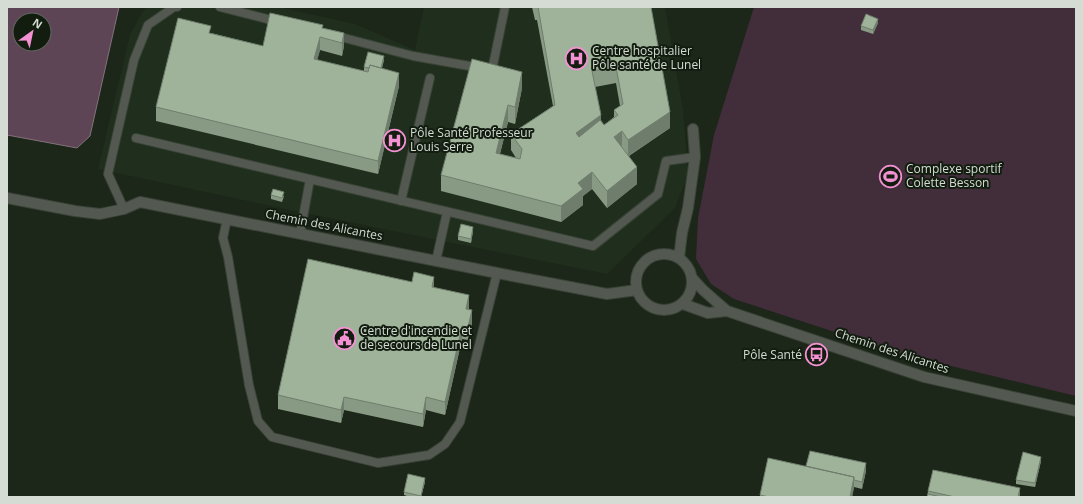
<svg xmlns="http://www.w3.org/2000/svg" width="1083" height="504" viewBox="0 0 1083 504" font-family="'Open Sans',sans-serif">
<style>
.built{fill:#202f1d}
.park{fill:#412e3a}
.water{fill:#5e4555;stroke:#82727b;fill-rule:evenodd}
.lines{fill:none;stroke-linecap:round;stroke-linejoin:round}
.lane-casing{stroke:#3a4337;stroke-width:10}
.street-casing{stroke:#3a4337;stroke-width:12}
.lane{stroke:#535851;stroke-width:8}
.street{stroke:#535851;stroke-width:10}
.wall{fill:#899a84;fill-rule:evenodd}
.shaded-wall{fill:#6f7d6c}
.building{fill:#9fb39a;stroke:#6f7d6c;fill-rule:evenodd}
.labels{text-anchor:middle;stroke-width:4;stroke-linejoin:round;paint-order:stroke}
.poi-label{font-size:12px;fill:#d5dcd3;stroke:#121d10;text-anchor:start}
.street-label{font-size:12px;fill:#d5dcd3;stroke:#121d10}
</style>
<rect width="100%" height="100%" fill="#1c2619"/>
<path class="built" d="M 148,7 L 278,7 L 355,24 L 415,50 L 424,7 L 665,7 L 683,110 L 688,175 L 675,208 L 607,274 L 295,211 L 98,169 L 130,35 L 143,11 Z"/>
<path class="park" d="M 754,7 L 1076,7 L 1076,396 L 905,355 L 734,299 L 711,284 L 696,259 L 698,218 L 714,135 Z"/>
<path class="water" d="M 7,7 L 119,7 L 90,136 L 77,148 L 7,135 ZM 20,20 L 44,20 L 44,44 L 20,44 Z"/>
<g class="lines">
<defs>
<path id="lane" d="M 220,7 L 279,22
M 333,35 L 413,56 L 492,70 L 505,7
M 136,138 L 593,246 L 658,194 L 666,161 L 695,157
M 401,201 L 430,78
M 124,209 L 108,174 L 134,60 L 148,25 L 174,7 L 177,7
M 227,219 L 223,238 L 228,257 L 249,385 L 258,421 L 272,437 L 378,463 L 429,455 L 445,444 L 460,422 L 497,273
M 300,234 L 310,179
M 436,261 L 447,212"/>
<path id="street" d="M 7,198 L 75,211 L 100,214 L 124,209 L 140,202 L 497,273 L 607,294 L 637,290
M636 282a28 28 0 1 1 56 0a28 28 0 1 1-56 0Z
M 679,258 L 682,233 L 688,208 L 695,157 L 693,129
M 693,279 L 703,290 L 727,311 L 924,377 L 1076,411
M 683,304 L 708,313 L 727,311"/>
</defs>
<use href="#lane" class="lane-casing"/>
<use href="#street" class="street-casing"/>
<use href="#lane" class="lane"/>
<use href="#street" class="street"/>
</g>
<path class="wall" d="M 532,7 L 651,7 L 670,128 L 629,156 L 637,184 L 607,208 L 592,189 L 583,196 L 583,205 L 561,222 L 441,191 L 441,175 L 522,88 L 515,124 L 508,122 L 500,154 L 516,158 L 511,150 L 511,134 L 553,106 L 537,20 L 535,20 ZM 616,83 L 620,106 L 614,110 L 614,117 L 604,125 L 601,120 L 595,87 Z
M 878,23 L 873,34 L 861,30 L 861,26 Z
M 323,28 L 344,33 L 344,46 L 342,56 L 320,50 L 317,60 L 364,71 L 364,67 L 384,60 L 382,68 L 399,86 L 378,174 L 156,121 L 156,107 L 211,33 L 263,46 Z
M 271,195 L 284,196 L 282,202 L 271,199 Z
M 473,231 L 471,243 L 458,240 L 458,236 Z
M 412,282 L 434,287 L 469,308 L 469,310 L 472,324 L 468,340 L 462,339 L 445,415 L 426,410 L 423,427 L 344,410 L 341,423 L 278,409 L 278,395 Z
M 1041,461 L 1035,487 L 1016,484 L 1016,480 Z
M 806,466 L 866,471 L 862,489 L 854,487 L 852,497 L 760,497 L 760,495 Z
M 425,482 L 421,497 L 410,497 L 404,495 L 404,492 Z
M 928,491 L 1020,497 L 927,497 Z"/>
<path class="shaded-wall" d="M 878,19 L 878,23 L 873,34 L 873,30 Z
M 344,33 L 344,46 L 342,56 L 342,43 Z
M 320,37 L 320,50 L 314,72 L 314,59 Z
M 384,56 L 384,60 L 380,75 L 380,71 Z
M 522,72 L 522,88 L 515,124 L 515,107 Z
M 399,73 L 399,86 L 378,174 L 378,161 Z
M 508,105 L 508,122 L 496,169 L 496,153 Z
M 670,112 L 670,128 L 628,156 L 628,140 Z
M 601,115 L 601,131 L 576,150 L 576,133 Z
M 622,131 L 622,148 L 614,137 Z
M 637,167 L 637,184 L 607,208 L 607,191 Z
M 592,172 L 592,189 L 583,196 L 583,205 L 561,222 L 561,206 L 578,183 Z
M 473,227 L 473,231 L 471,243 L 471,239 Z
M 434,277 L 434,290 L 432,287 Z
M 469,295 L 469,308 L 466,322 L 466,309 Z
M 472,310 L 472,324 L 468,340 L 468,327 Z
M 462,326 L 462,339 L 445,415 L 445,402 Z
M 344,397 L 344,410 L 341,423 L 341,410 Z
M 426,397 L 426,410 L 423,427 L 423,414 Z
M 1041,457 L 1041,461 L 1035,487 L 1035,483 Z
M 866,463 L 866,471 L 862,489 L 862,482 Z
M 854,477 L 854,488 L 852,497 L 850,497 Z
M 425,478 L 425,482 L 421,497 Z
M 1020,488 L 1020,497 L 1018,497 Z"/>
<path class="building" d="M 538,7 L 651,7 L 670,112 L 628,140 L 622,131 L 614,137 L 637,167 L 607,191 L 592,172 L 578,183 L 583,189 L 561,206 L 441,175 L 472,59 L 522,72 L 515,107 L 508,105 L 496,153 L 520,159 L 522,149 L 511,134 L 555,105 ZM 616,67 L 623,104 L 614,110 L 618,115 L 604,125 L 600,120 L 579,137 L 576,133 L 601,115 L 592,71 Z
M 270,13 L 323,25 L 322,28 L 344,33 L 342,43 L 320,37 L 314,59 L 368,72 L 370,65 L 399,73 L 378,161 L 156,107 L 178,18 L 211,26 L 209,33 L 263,46 Z
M 866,14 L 878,19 L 873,30 L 861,26 Z
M 368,52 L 384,56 L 381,68 L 370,65 L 369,68 L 364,67 Z
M 273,189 L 284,192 L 282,198 L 271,195 Z
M 461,224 L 473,227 L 471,239 L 458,236 Z
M 308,259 L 412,282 L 414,272 L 434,277 L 432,287 L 469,295 L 466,309 L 472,310 L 468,327 L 462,326 L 445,402 L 426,397 L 423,414 L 344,397 L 341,410 L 278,395 Z
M 810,451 L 866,463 L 862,482 L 854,480 L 854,477 L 806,466 Z
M 1023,452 L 1041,457 L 1035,483 L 1016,480 Z
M 768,458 L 854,477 L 850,497 L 769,497 L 760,495 Z
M 933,470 L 1020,488 L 1018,497 L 955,497 L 928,491 Z
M 408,474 L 425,478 L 421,496 L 404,492 Z
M 928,494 L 941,497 L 927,497 Z"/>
<defs>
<symbol id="hospital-ring" viewBox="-11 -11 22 22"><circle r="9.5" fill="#121d10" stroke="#f491d3" stroke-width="1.5"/><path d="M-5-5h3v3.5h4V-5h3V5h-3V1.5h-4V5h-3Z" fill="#f491d3"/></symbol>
<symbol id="stadium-ring" viewBox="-11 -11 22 22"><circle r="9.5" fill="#121d10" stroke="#f491d3" stroke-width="1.5"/><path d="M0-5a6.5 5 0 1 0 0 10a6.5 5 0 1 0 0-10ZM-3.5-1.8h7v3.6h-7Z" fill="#f491d3"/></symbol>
<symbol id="civic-ring" viewBox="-11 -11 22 22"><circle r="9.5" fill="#121d10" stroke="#f491d3" stroke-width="1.5"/><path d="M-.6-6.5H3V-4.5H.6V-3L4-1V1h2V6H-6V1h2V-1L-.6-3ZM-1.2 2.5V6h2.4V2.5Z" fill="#f491d3"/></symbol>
<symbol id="bus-ring" viewBox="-11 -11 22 22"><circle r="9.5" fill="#121d10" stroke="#f491d3" stroke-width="1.5"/><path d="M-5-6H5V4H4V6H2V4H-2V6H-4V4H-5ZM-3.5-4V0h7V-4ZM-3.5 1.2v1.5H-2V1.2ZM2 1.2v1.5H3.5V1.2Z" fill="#f491d3"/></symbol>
</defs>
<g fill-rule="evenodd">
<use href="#hospital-ring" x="564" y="46" width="25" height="25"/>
<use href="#hospital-ring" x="382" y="128" width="25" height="25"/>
<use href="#stadium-ring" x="878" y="164" width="25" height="25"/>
<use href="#civic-ring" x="332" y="326" width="25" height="25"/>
<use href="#bus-ring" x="804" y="342" width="25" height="25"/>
</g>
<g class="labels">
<g class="poi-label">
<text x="592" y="55">Centre hospitalier<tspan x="592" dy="14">Pôle santé de Lunel</tspan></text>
<text x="410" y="137">Pôle Santé Professeur<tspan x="410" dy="14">Louis Serre</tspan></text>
<text x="906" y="173">Complexe sportif<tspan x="906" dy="14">Colette Besson</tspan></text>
<text x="360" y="335">Centre d'incendie et<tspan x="360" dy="14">de secours de Lunel</tspan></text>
<text x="802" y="359" text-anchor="end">Pôle Santé</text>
</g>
<g class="street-label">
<text transform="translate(324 225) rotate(11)" y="4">Chemin des Alicantes</text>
<text transform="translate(892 351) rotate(18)" y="4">Chemin des Alicantes</text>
</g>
</g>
<rect width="1083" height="504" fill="none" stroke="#d5dcd3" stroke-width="16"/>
<g transform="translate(32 32) rotate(33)"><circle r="19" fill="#121d10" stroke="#60695e"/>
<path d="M0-3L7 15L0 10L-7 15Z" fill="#f491d3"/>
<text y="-6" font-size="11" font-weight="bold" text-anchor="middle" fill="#d5dcd3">N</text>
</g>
</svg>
